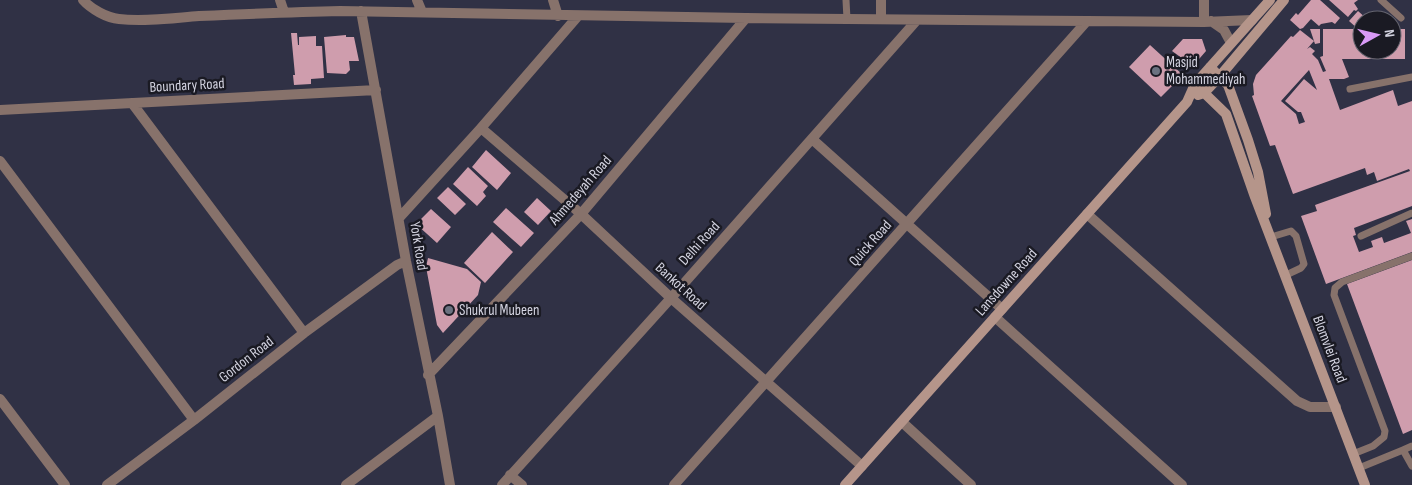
<svg xmlns="http://www.w3.org/2000/svg" width="1412" height="485" viewBox="0 0 1412 485" font-family="'Sofia Sans Condensed',sans-serif">
<style>
.building{fill:#cf9dad;fill-rule:evenodd}
.lines{fill:none;stroke-linecap:round;stroke-linejoin:round}
.lane{stroke:#87726b;stroke-width:7}
.street{stroke:#87726b;stroke-width:10}
.secondary{stroke:#b5958a;stroke-width:10}
.worship-dot{fill:#6b7280;stroke:#1a1a23;stroke-width:2}
.labels{text-anchor:middle;stroke-width:5;stroke-linejoin:round;paint-order:stroke}
.poi-label{font-size:15px;fill:#d3d3e0;stroke:#1a1a23;text-anchor:start}
.street-label{font-size:15px;fill:#d3d3e0;stroke:#1a1a23}
</style>
<rect width="100%" height="100%" fill="#303145"/>
<path class="building" d="M 1311,0 L 1320,0 L 1340,18 L 1335,24 L 1332,22 L 1321,24 L 1319,26 L 1311,19 L 1303,28 L 1300,29 L 1290,20 L 1296,13 L 1298,15 Z
M 1329,0 L 1358,0 L 1354,3 L 1358,9 L 1356,11 L 1354,10 L 1348,17 Z
M 1358,11 L 1368,20 L 1362,20 L 1362,50 L 1392,50 L 1392,34 L 1394,34 L 1394,29 L 1405,29 L 1405,59 L 1342,59 L 1349,77 L 1344,79 L 1329,79 L 1340,110 L 1393,90 L 1398,106 L 1412,101 L 1412,206 L 1354,228 L 1356,235 L 1353,236 L 1359,252 L 1373,247 L 1371,241 L 1382,237 L 1384,243 L 1411,233 L 1406,221 L 1412,219 L 1412,252 L 1326,284 L 1301,216 L 1317,211 L 1315,205 L 1410,171 L 1409,169 L 1377,181 L 1374,172 L 1367,175 L 1365,168 L 1293,194 L 1275,145 L 1270,146 L 1252,96 L 1254,95 L 1253,84 L 1256,75 L 1291,36 L 1293,37 L 1300,30 L 1314,41 L 1307,49 L 1310,47 L 1315,51 L 1312,54 L 1318,60 L 1323,72 L 1326,71 L 1320,57 L 1323,56 L 1323,29 L 1358,29 L 1349,21 ZM 1309,70 L 1317,90 L 1304,79 L 1285,101 L 1298,112 L 1301,112 L 1305,122 L 1299,124 L 1296,114 L 1281,101 Z
M 1310,29 L 1320,29 L 1320,43 L 1315,44 Z
M 291,33 L 297,33 L 298,45 L 299,45 L 299,37 L 316,36 L 316,46 L 322,46 L 324,78 L 311,79 L 311,84 L 294,85 L 293,75 L 295,75 Z
M 346,35 L 346,37 L 354,37 L 359,61 L 349,61 L 350,70 L 346,74 L 327,73 L 324,37 Z
M 1183,39 L 1202,39 L 1206,51 L 1193,66 L 1172,51 Z
M 1150,45 L 1183,75 L 1161,97 L 1129,67 Z
M 486,150 L 511,173 L 497,190 L 472,167 Z
M 468,167 L 488,186 L 483,192 L 486,196 L 477,206 L 453,184 Z
M 448,187 L 466,204 L 455,215 L 437,198 Z
M 537,198 L 551,211 L 538,225 L 524,212 Z
M 506,208 L 534,233 L 521,247 L 493,222 Z
M 431,209 L 451,227 L 437,243 L 416,224 Z
M 492,232 L 513,252 L 485,283 L 464,263 Z
M 428,258 L 467,269 L 481,282 L 478,295 L 443,333 L 437,325 L 426,267 Z
M 1412,260 L 1412,430 L 1403,434 L 1347,284 Z"/>
<g class="lines">
<path class="lane" d="M 846,0 L 847,19
M 1381,0 L 1401,18
M 1350,89 L 1412,77
M 1361,236 L 1412,213
M 1271,237 L 1291,231 L 1296,236 L 1304,264 L 1301,268 L 1286,275
M 1403,450 L 1412,446
M 1353,454 L 1373,446 L 1384,437 L 1385,431 L 1334,295 L 1335,288 L 1342,282 L 1412,256
M 1359,468 L 1403,450 L 1412,466"/>
<path class="street" d="M 83,0 C 91,9 107,18 119,19 C 145,22 173,18 199,16 C 246,14 293,12 340,11 L 746,18 L 1087,21 L 1204,22 L 1252,20
M 280,0 L 284,12
M 417,0 L 422,12
M 553,0 L 558,16
M 361,11 L 406,261 L 438,416 L 450,485
M 881,19 L 881,0
M 1211,21 L 1224,30 L 1231,43
M 1204,22 L 1204,0
M 132,103 L 304,333
M 0,110 L 376,90
M 481,128 L 581,214 L 671,298 L 862,466
M 812,139 L 1002,309
M 0,161 L 194,420
M 1087,214 L 1297,401 L 1310,407 L 1336,407
M 400,217 L 481,128 L 578,16
M 995,317 L 1182,485
M 428,375 L 581,214 L 746,18
M 0,399 L 65,485
M 902,422 L 971,485
M 510,475 L 522,485
M 107,485 L 194,420 L 304,333 L 397,265 L 406,261
M 346,485 L 438,416
M 502,485 L 671,298 L 917,20
M 674,485 L 1087,21"/>
<path class="secondary" d="M 1210,67 L 1228,85 L 1248,140 L 1258,172 L 1266,214
M 1195,84 L 1226,114 L 1255,197 L 1365,485
M 1198,95 L 1204,93 L 1220,76 L 1284,0
M 845,485 L 1187,102 L 1195,84 L 1270,0"/>
</g>
<g class="worship-dot">
<circle cx="1156" cy="71" r="5"/>
<circle cx="449" cy="310" r="5"/>
</g>
<g class="labels">
<g class="poi-label">
<text x="1166" y="67">Masjid<tspan x="1166" dy="17">Mohammediyah</tspan></text>
<text x="459" y="315">Shukrul Mubeen</text>
</g>
<g class="street-label">
<text transform="translate(187 85) rotate(-3)" y="5">Boundary Road</text>
<text transform="translate(580 190) rotate(-49)" y="5">Ahmedeyah Road</text>
<text transform="translate(699 243) rotate(-48)" y="5">Delhi Road</text>
<text transform="translate(870 243) rotate(-48)" y="5">Quick Road</text>
<text transform="translate(419 246) rotate(81)" y="5">York Road</text>
<text transform="translate(1006 282) rotate(-48)" y="5">Lansdowne Road</text>
<text transform="translate(681 286) rotate(42)" y="5">Bankot Road</text>
<text transform="translate(1330 349) rotate(69)" y="5">Blomvlei Road</text>
<text transform="translate(246 359) rotate(-38)" y="5">Gordon Road</text>
</g>
</g>
<g transform="translate(1377 35) rotate(82)"><circle r="24" fill="#1a1a23" stroke="#64646f"/>
<path d="M0-4L9 19L0 12L-9 19Z" fill="#d99af7"/>
<text y="-8" font-size="14" font-weight="bold" text-anchor="middle" fill="#d3d3e0">N</text>
</g>
</svg>
